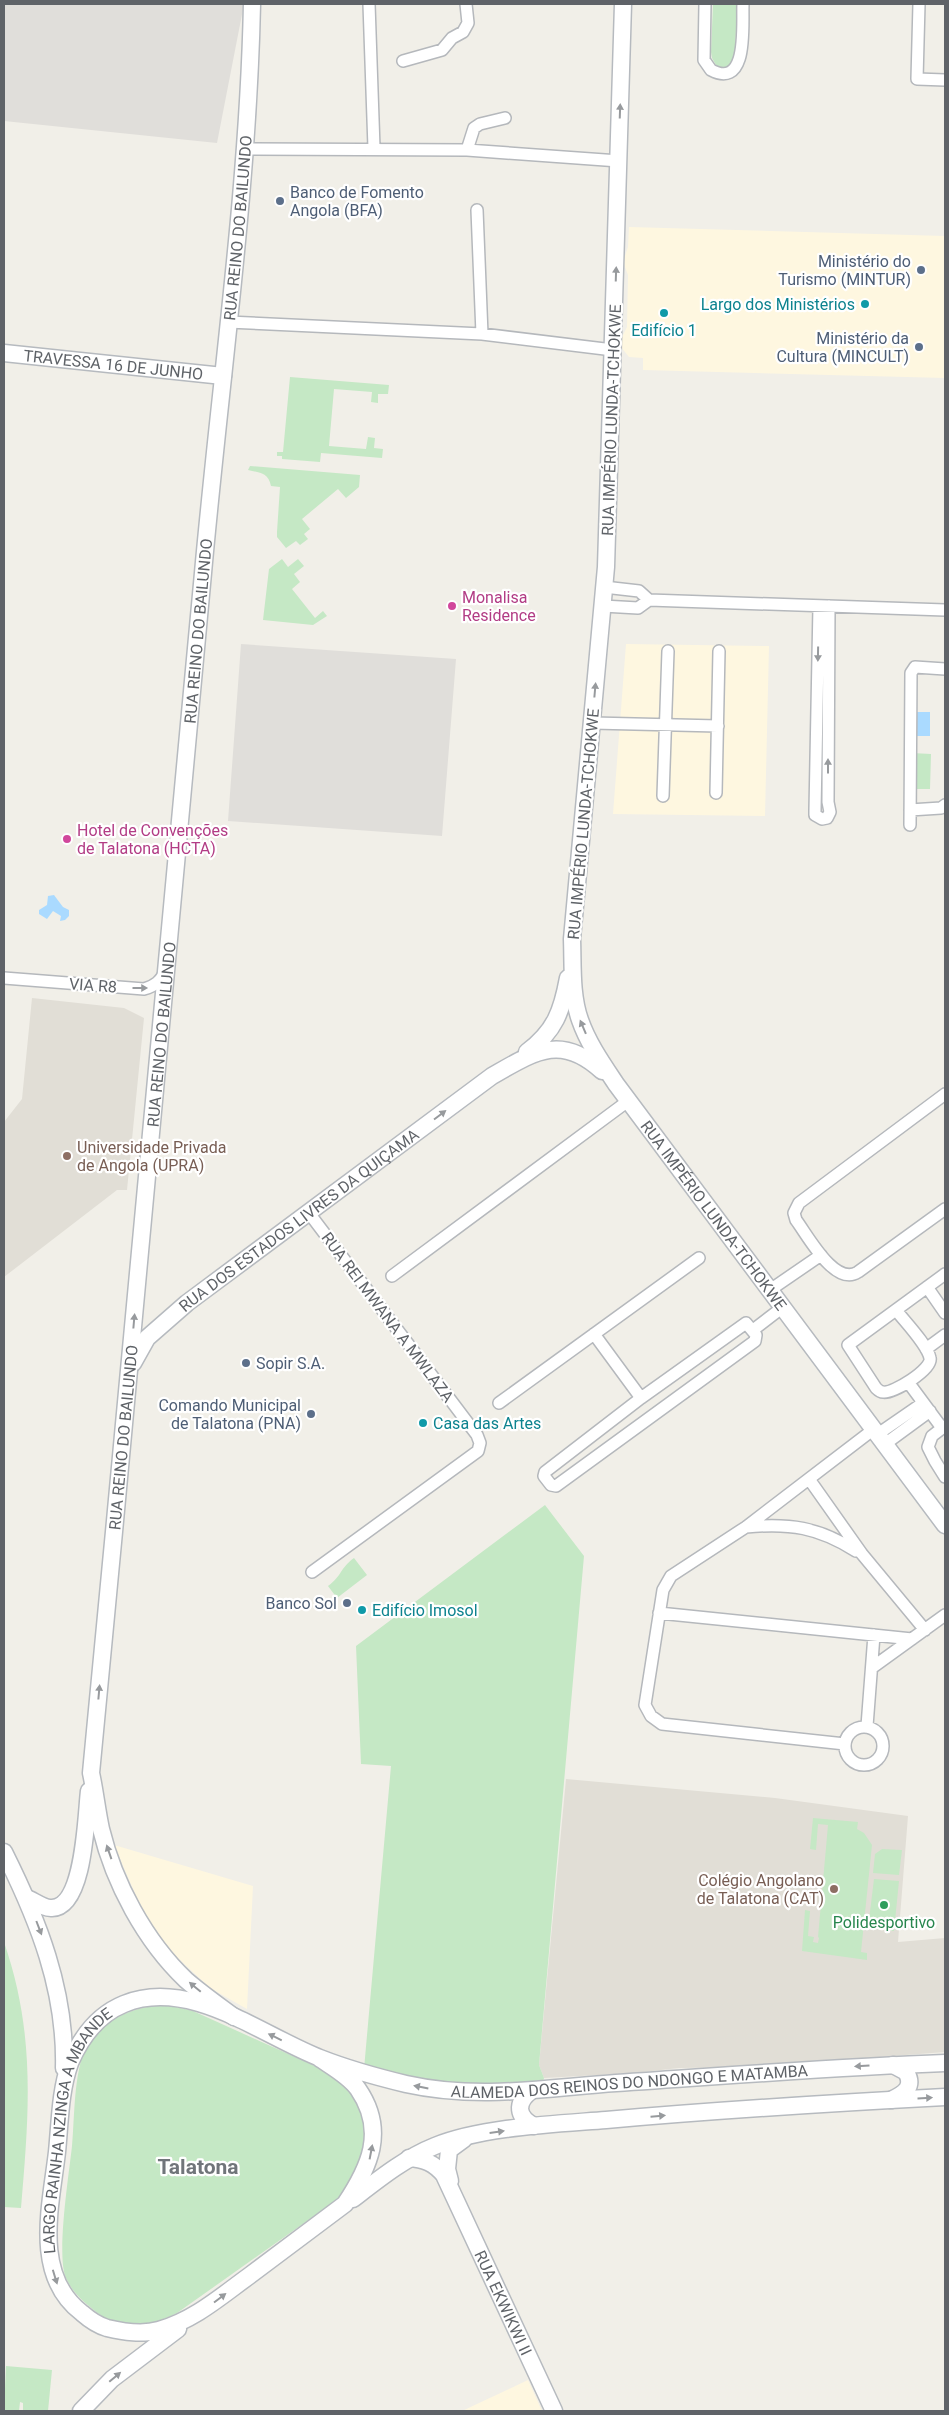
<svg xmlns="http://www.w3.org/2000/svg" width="949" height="2415" viewBox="0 0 949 2415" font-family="Roboto,sans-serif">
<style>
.commercial{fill:#fef7e0}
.industrial{fill:#e0deda}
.education{fill:#e1ded6}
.green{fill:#c5e8c5}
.water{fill:#aadaff}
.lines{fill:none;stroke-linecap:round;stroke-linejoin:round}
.street-casing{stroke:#b5b8bc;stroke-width:14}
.secondary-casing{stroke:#b6babf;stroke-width:19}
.street{stroke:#fff;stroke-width:11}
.secondary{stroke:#fff;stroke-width:16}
.oneway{fill:#979a9d}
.service-dot{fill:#5c6f8a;stroke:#fff;stroke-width:2}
.culture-dot{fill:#0f9aa8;stroke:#fff;stroke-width:2}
.hotel-dot{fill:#d1479c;stroke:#fff;stroke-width:2}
.education-dot{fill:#8d6e63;stroke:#fff;stroke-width:2}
.leisure-dot{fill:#2e9e5b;stroke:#fff;stroke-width:2}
.labels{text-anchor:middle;stroke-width:4.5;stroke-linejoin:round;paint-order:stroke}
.service-label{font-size:16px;fill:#4e5e75;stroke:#fff;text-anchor:end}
.street-label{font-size:16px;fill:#5f6368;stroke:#fff}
.culture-label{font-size:16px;fill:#0d838f;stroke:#fff;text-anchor:start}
.hotel-label{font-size:16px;fill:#b23c85;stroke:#fff;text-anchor:start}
.education-label{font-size:16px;fill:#785e54;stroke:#fff;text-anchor:start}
.leisure-label{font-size:16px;fill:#27864d;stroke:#fff}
.district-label{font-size:21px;font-weight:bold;fill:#70757a;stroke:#fff}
</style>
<rect width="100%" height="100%" fill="#f1efe8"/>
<path class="commercial" d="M 629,227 L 945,236 L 945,378 L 643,370 L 643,358 L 629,357 L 621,347 L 621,339 L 627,327 L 628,275 L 623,262 L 628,247 Z
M 626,644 L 769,646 L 765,816 L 613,814 Z
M 114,1845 L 253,1886 L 247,2009 L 210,1988 L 166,1947 L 150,1924 L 137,1898 Z
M 528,2380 L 542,2411 L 462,2411 Z"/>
<path class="industrial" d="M 4,4 L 244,4 L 217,143 L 4,121 Z
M 241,644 L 456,659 L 442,836 L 228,821 Z"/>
<path class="education" d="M 32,998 L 124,1008 L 144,1018 L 127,1190 L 117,1190 L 4,1277 L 4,1122 L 22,1099 Z
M 566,1779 L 775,1798 L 908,1816 L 898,1942 L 945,1938 L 945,2052 L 749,2067 L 679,2068 L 634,2073 L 544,2078 L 539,2065 Z"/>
<path class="green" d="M 713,4 L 737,4 L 735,54 L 735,59 L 728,67 L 717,67 L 712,58 L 711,52 Z
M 290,377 L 389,385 L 388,394 L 378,394 L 378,403 L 371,402 L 372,392 L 334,389 L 329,446 L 366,449 L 368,437 L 375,438 L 374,448 L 383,449 L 382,458 L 321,453 L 320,462 L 282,459 L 282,456 L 277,456 L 277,452 L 283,452 Z
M 250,466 L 360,475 L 359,487 L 346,498 L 338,489 L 302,519 L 310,529 L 304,534 L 308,539 L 300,545 L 296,541 L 286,548 L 277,537 L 277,532 L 280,487 L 271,486 C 268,472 260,473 248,470 Z
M 282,559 L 288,567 L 298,559 L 304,566 L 294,574 L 300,582 L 292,589 L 315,618 L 323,611 L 327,616 L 313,625 L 263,620 L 269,569 Z
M 912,753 L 931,754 L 930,789 L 912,789 Z
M 545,1505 L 584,1556 L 539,2065 L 544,2078 L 542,2085 L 468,2087 L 364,2069 L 391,1766 L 361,1764 L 356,1646 Z
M 354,1558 L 367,1575 L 337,1598 L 328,1586 C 342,1576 340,1568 354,1558 Z
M 813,1818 L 858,1822 L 857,1829 L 864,1833 L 872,1845 L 861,1952 L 867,1953 L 867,1960 L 802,1951 L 805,1910 L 810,1911 L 808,1936 L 814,1937 L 813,1942 L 818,1943 L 819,1938 L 818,1937 L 828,1825 L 818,1824 L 816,1850 L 810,1849 Z
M 882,1849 L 902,1850 L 899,1875 L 873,1873 L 875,1854 Z
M 874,1879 L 899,1881 L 894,1931 L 868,1928 Z
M 4,1942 C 36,2035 29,2113 21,2208 L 4,2207 Z
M 164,2004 L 193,2011 L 335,2075 L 359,2102 L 367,2130 L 360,2164 L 341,2197 L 177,2313 C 150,2326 126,2333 99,2314 C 86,2304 73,2294 66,2278 C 56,2256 69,2174 72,2146 C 75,2117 73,2062 91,2039 C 109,2015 137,2008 164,2004 Z
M 6,2366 L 52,2370 L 48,2411 L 23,2411 L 23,2403 L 20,2402 L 19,2411 L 4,2411 Z"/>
<path class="water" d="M 916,712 L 930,712 L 930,736 L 916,736 Z
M 54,895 L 63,907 L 69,910 L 69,916 L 65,920 L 60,921 L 61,916 L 53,911 L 47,919 L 39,914 L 39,910 L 47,905 L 48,896 Z"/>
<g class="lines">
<defs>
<path id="street" d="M 369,4 L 374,148
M 705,4 L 704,60 L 711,70 C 749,90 742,24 743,4
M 919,4 L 917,79 L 945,80
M 403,61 L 442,50 L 452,38 L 463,32 L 468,23 L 466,4
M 245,149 L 467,150 L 619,161
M 467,150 L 474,128 L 480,124 L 505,118
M 477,210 L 482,334
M 228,322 L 482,334 L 613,350
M 604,587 L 639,591 L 649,600 L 945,610
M 603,606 L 638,608 L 649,600
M 819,606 L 815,810 L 815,815 L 822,819 L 827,818 L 830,812 L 828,802 L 829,606
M 593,723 L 718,726
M 716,793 L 719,651
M 663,796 L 668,651
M 910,810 L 941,808 L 945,805
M 910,825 L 911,673 L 915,667 L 945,669
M 4,978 L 144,989 C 155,986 161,981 166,970
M 945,1094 L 799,1203 L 794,1213 L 796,1220 C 808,1236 835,1287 858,1272 L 945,1209
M 309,1213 L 477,1435 L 480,1443 L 478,1451 L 312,1572
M 392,1276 L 628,1101
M 927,1287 L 945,1313
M 770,1290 L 821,1255
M 896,1310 C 905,1322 927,1344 930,1358 C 933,1369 893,1394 883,1392 C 880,1392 878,1390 876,1388 L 848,1345 L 945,1274
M 746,1323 L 756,1335 L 755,1341 L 556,1486 L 551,1485 L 544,1476 L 545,1472 L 641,1398 Z
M 753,1330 L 783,1307
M 594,1334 L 641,1398
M 926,1349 L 945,1335
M 908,1382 L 942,1428
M 499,1403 L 699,1258
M 945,1426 L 932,1436 L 928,1447 L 935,1461 L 945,1477
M 878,1434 L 923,1403
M 885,1444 L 930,1411
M 809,1479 L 862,1554 L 925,1630
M 746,1527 C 790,1523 818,1527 856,1551
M 659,1613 L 912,1639
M 873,1667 L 945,1615
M 867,1726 L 874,1635
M845 1746a19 19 0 1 1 38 0a19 19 0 1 1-38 0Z
M 845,1744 L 662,1724 L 651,1716 L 645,1705 L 663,1590 L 671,1576 L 746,1527 L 874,1429"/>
<g id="secondary">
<path id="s1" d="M 623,4 L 606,567 L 572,939 C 573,965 571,995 580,1020 C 588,1043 602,1063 616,1084 L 945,1525"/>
<path id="s2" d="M 4,353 L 223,376"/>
<path d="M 527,1052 C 555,1031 562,1011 568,978"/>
<path id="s3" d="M 133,1363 L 147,1338 L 187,1303 L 492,1076 C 534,1052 561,1033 602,1071"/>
<path d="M 4,1852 C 38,1920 66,1990 64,2068"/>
<path d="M 27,1898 C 34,1901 45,1909 52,1908 C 85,1907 86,1815 89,1791"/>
<path id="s4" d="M 234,2017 C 218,2005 201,1993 186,1980 C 145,1941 114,1883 101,1829 C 97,1811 95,1791 91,1773 C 129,1373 168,973 203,573 C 220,383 248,194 252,4"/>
<path id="s5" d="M 319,2058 C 332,2067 349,2076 358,2089 C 387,2131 369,2168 345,2204 C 313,2228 281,2252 249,2276 C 220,2297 194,2320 159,2330 C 142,2335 124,2332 107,2328 C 97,2325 90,2320 82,2313 C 32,2275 51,2205 57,2152 C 60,2122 60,2091 70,2063 C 81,2037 97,2015 124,2004 C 189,1977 261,2035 320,2058 C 348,2069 377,2077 406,2084 C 478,2100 544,2088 616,2083 C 725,2076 835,2067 945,2063"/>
<path d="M 531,2091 C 515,2103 517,2117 534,2126"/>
<path d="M 891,2100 C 904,2094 915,2087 906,2072 L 893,2065"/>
<path id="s6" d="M 409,2158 C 424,2159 434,2163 444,2175 L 554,2411"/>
<path d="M 450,2181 L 447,2169 L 449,2150 L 464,2139"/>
<path d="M 353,2199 C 379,2179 405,2158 435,2146 C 481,2127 556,2124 606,2120 C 719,2110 832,2103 945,2097"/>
<path d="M 81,2411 L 112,2379 L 178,2329"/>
</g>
</defs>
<use href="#street" class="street-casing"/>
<use href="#secondary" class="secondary-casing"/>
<use href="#street" class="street"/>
<use href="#secondary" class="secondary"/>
</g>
<defs><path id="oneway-solid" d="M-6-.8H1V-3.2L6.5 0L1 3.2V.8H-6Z" transform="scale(1.25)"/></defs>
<g class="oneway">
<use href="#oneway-solid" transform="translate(620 111) rotate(-88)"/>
<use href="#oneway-solid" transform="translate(616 274) rotate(-88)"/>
<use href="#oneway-solid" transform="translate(818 654) rotate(91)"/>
<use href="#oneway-solid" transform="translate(595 690) rotate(-85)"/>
<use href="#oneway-solid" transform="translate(828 766) rotate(-90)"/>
<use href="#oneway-solid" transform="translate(140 988)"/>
<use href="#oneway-solid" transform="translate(583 1027) rotate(-113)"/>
<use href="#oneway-solid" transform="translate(440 1115) rotate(-37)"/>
<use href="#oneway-solid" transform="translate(134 1321) rotate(-85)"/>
<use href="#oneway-solid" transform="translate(99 1692) rotate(-85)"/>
<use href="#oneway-solid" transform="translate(109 1852) rotate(-109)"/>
<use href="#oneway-solid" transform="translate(39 1928) rotate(69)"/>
<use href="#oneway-solid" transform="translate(195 1987) rotate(-140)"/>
<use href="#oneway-solid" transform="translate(275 2037) rotate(-154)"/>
<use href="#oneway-solid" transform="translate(862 2066) rotate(176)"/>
<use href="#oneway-solid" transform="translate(421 2087) rotate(-169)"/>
<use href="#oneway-solid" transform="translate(925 2098) rotate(-3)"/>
<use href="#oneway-solid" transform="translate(658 2116) rotate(-5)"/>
<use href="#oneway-solid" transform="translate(497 2132) rotate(-8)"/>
<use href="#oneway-solid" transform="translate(371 2152) rotate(-79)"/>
<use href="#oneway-solid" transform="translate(55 2277) rotate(73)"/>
<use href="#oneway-solid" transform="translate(220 2298) rotate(-37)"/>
<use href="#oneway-solid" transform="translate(115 2377) rotate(-40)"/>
</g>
<g class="service-dot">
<circle cx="280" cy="201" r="5"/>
<circle cx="921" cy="270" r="5"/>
<circle cx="919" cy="347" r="5"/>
<circle cx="246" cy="1363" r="5"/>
<circle cx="311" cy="1414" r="5"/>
<circle cx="347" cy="1603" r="5"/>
</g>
<g class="culture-dot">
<circle cx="865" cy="304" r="5"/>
<circle cx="664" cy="313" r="5"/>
<circle cx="423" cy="1423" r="5"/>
<circle cx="362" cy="1610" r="5"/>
</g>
<g class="hotel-dot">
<circle cx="452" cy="606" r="5"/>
<circle cx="67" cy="839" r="5"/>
</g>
<g class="education-dot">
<circle cx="67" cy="1156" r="5"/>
<circle cx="834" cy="1889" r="5"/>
</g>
<circle class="leisure-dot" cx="884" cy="1905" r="5"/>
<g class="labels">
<g class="service-label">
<text x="290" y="198" text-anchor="start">Banco de Fomento<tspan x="290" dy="18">Angola (BFA)</tspan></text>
<text x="911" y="267">Ministério do<tspan x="911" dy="18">Turismo (MINTUR)</tspan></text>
<text x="909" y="344">Ministério da<tspan x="909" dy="18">Cultura (MINCULT)</tspan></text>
<text x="256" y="1369" text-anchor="start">Sopir S.A.</text>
<text x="301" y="1411">Comando Municipal<tspan x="301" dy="18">de Talatona (PNA)</tspan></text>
<text x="337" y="1609">Banco Sol</text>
</g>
<g class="street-label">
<text dy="6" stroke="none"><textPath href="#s4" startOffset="1845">RUA REINO DO BAILUNDO</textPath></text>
<text dy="6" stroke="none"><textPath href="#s2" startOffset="110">TRAVESSA 16 DE JUNHO</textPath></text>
<text transform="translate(611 420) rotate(-88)" y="6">RUA IMPÉRIO LUNDA-TCHOKWE</text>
<text dy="6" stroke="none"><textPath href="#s4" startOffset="1440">RUA REINO DO BAILUNDO</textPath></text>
<text transform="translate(583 824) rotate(-85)" y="6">RUA IMPÉRIO LUNDA-TCHOKWE</text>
<text transform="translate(93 985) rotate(4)" y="6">VIA R8</text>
<text dy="6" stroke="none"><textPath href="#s4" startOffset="1035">RUA REINO DO BAILUNDO</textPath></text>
<text dy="6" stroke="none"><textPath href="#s1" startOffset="1256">RUA IMPÉRIO LUNDA-TCHOKWE</textPath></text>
<text dy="6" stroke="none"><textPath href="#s3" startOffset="221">RUA DOS ESTADOS LIVRES DA QUIÇAMA</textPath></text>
<text transform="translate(388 1317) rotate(53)" y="6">RUA REI MWANA A MWLAZA</text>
<text dy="6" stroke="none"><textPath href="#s4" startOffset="630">RUA REINO DO BAILUNDO</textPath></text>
<text dy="6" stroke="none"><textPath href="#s5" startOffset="1350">ALAMEDA DOS REINOS DO NDONGO E MATAMBA</textPath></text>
<text dy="6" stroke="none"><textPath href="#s5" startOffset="681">LARGO RAINHA NZINGA A MBANDE</textPath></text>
<text dy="6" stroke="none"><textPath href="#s6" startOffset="181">RUA EKWIKWI II</textPath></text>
</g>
<g class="culture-label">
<text x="855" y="310" text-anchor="end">Largo dos Ministérios</text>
<text x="664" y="336" text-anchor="middle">Edifício 1</text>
<text x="433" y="1429">Casa das Artes</text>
<text x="372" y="1616">Edifício Imosol</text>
</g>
<g class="hotel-label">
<text x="462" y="603">Monalisa<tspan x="462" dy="18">Residence</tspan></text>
<text x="77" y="836">Hotel de Convenções<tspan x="77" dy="18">de Talatona (HCTA)</tspan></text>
</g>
<g class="education-label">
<text x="77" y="1153">Universidade Privada<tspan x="77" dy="18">de Angola (UPRA)</tspan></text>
<text x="824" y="1886" text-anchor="end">Colégio Angolano<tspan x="824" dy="18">de Talatona (CAT)</tspan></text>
</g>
<g class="leisure-label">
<text x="884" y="1928">Polidesportivo</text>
</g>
<g class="district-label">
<text x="198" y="2174">Talatona</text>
</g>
</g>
<rect width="949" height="2415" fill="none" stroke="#5f6368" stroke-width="10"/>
</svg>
